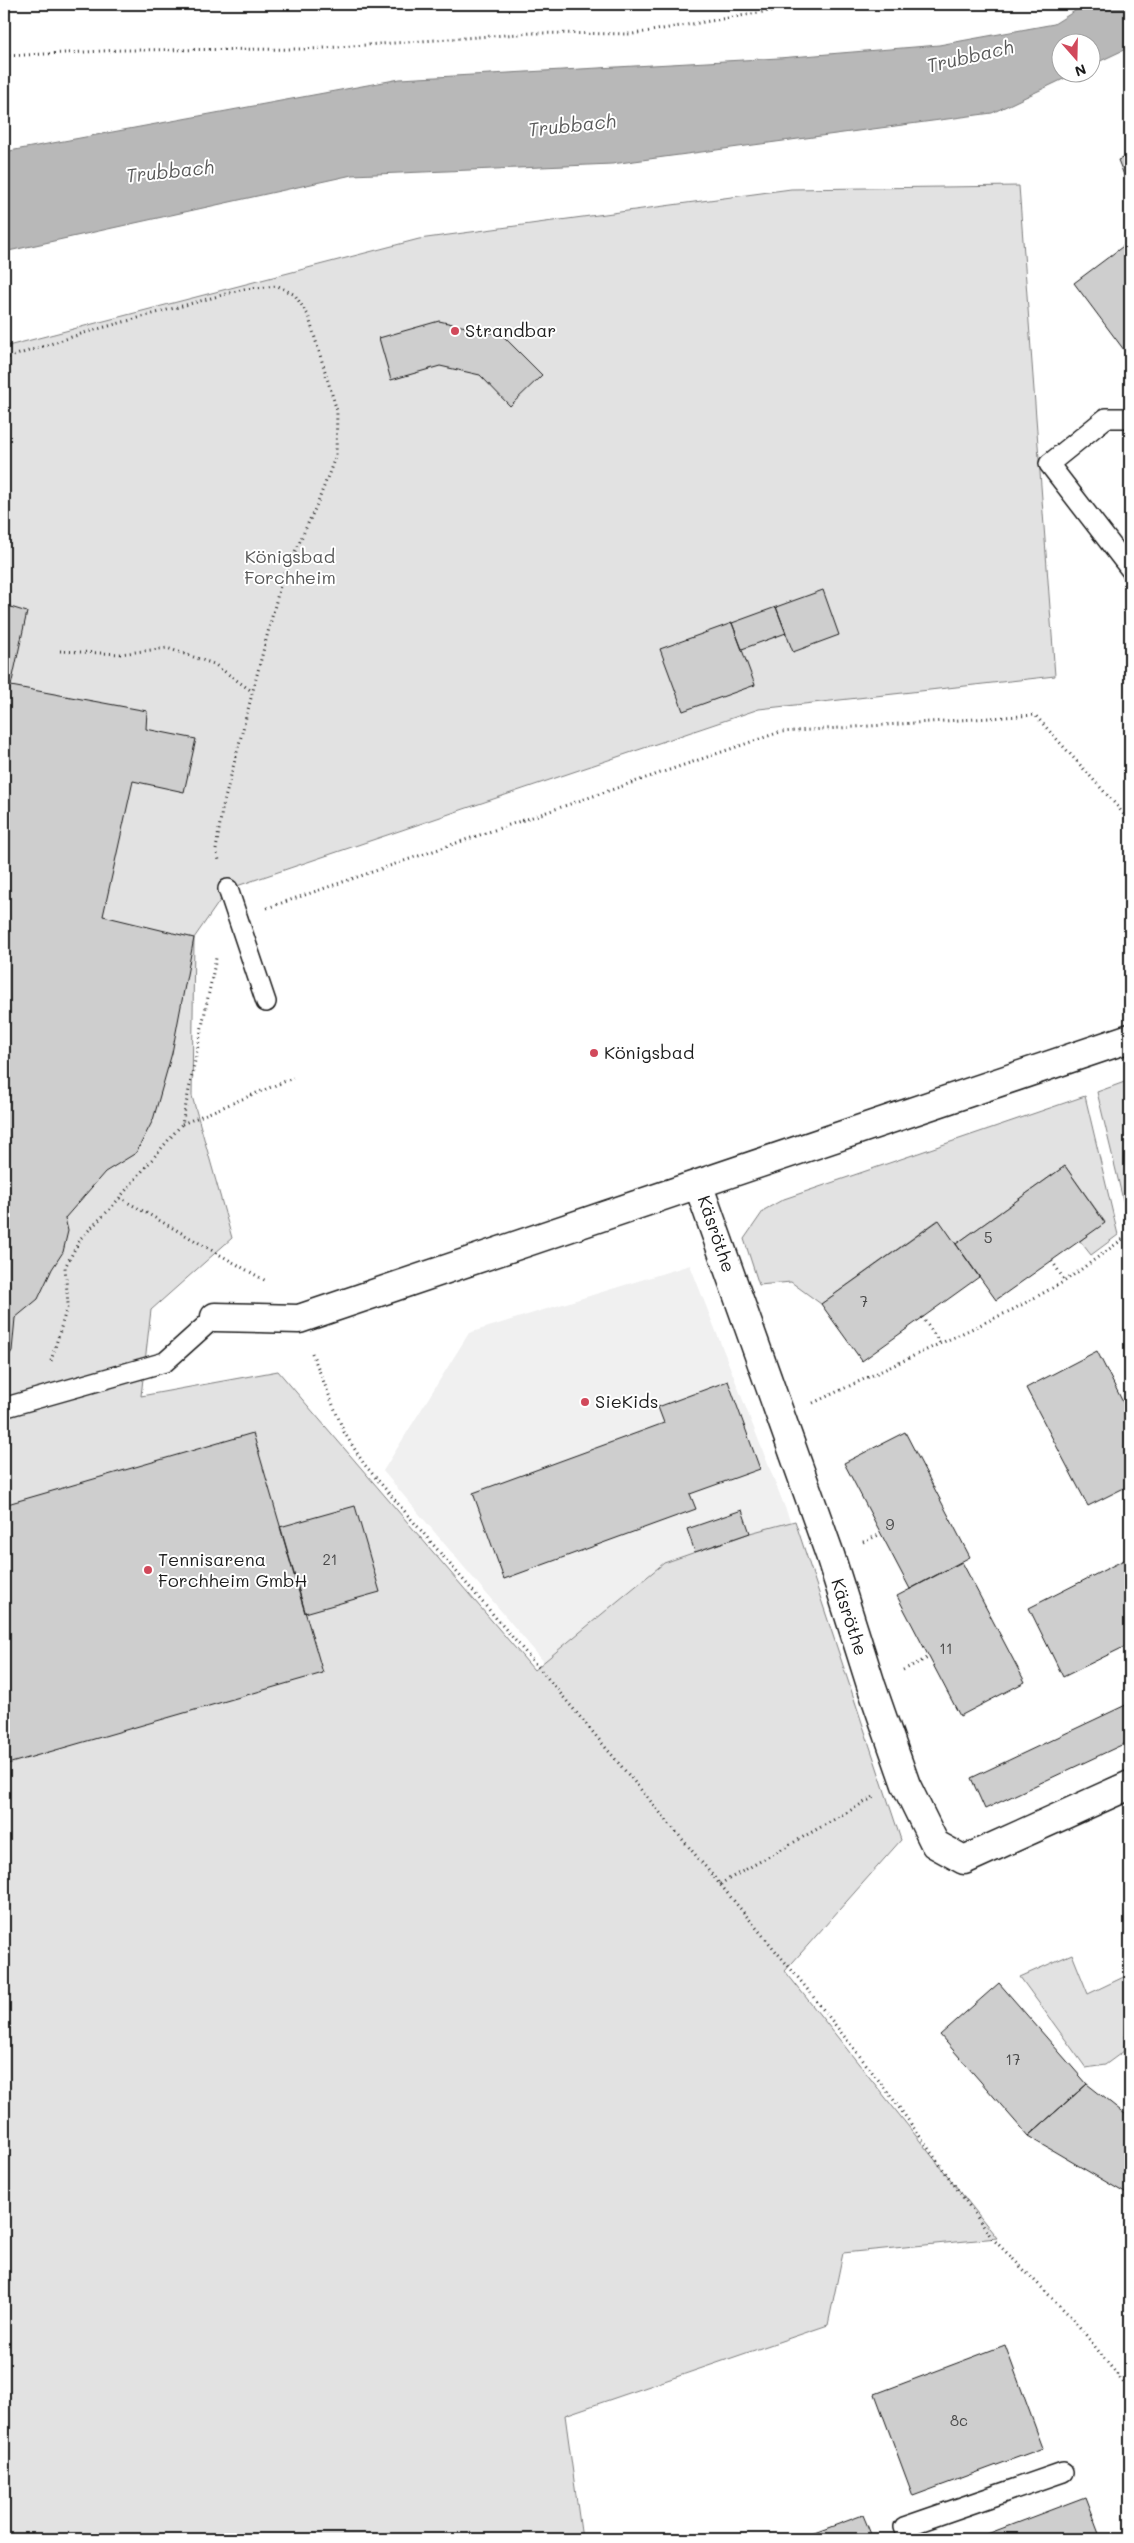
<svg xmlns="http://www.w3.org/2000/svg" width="1134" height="2543" viewBox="0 0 1134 2543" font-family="Mali,sans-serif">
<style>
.built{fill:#f0f0f0}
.green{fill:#e2e2e2;stroke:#7f7f7f}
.water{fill:#b8b8b8;stroke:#7a7a7a}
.building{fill:#cecece;stroke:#1c1c1c}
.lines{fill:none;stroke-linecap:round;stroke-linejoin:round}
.lane-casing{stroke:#1c1c1c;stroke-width:22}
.street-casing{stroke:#1c1c1c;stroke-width:31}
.path{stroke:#1c1c1c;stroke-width:3;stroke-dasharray:1 4;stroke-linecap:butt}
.lane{stroke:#fff;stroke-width:19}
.street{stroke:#fff;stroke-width:28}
.poi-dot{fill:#d1495b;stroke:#fff;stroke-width:2}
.labels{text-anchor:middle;stroke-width:4;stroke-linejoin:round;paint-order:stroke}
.number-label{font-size:15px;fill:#484848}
.poi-label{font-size:18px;fill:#1c1c1c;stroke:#fff;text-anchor:start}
.park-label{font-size:18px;fill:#575757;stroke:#fff}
.street-label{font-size:18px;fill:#1c1c1c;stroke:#fff}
.water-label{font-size:19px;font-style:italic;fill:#5a5a5a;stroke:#fff}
</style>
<rect width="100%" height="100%" fill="#fff"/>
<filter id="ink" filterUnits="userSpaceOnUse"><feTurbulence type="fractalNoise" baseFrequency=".02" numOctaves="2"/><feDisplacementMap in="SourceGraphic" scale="10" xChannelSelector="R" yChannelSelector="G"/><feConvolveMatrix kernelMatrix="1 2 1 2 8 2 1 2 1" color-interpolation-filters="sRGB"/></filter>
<g filter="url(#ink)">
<path class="built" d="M 690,1265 L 791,1523 L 750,1533 L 664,1563 L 544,1662 L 383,1471 L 469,1333 Z"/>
<path class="green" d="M 1019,186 L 1055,676 L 759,709 L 228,889 L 194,938 L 192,1096 L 232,1238 L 151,1310 L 141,1396 L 278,1371 L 534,1670 L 664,1563 L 750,1533 L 795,1521 L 901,1840 L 785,1971 L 997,2238 L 843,2253 L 828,2325 L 565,2415 L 582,2539 L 4,2539 L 4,347 L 419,239 L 791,189 Z
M 1130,1080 L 1130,1229 L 1097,1092 Z
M 1085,1096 L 1118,1235 L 1091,1255 L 1080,1241 L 1105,1222 L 1065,1166 L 956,1244 L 938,1220 L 821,1304 L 791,1282 L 759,1285 L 744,1239 L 764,1210 L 784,1199 Z
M 1072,1954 L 1088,1994 L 1130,1974 L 1124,2051 L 1105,2065 L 1086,2068 L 1020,1977 Z"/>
<path class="water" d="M 1086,4 L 1130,4 L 1130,47 L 1092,65 L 1092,42 L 1062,42 L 1062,72 L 1076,73 L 992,113 L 612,164 L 352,175 L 4,252 L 4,152 L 400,79 L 779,58 L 939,45 L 1054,24 Z"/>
<path class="building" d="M 1130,155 L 1130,190 L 1118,160 Z
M 1130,241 L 1130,358 L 1074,283 Z
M 439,321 L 502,335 L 542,375 L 510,406 L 480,375 L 440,366 L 391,380 L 379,338 Z
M 823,590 L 839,635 L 793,652 L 776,607 Z
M 4,605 L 27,612 L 11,686 L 147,711 L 146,729 L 196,739 L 184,792 L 133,781 L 103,916 L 194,938 L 172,1053 L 153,1120 L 136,1153 L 105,1172 L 65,1218 L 68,1231 L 63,1252 L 52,1269 L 38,1299 L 15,1318 L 12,1351 L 4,1363 Z
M 776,607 L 786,633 L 742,649 L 732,623 Z
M 732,623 L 755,685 L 683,711 L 660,649 Z
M 1065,1166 L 1105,1223 L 996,1300 L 956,1244 Z
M 939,1220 L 979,1277 L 862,1361 L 821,1304 Z
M 1097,1351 L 1130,1416 L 1130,1485 L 1088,1506 L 1026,1388 Z
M 728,1381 L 760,1469 L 690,1494 L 696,1509 L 504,1579 L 473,1493 L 664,1423 L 658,1407 Z
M 905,1432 L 970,1557 L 910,1589 L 844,1463 Z
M 253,1433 L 323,1673 L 4,1765 L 4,1505 Z
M 355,1506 L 380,1592 L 305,1613 L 280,1527 Z
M 742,1510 L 750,1533 L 695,1552 L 687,1529 Z
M 1130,1557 L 1130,1644 L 1063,1677 L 1029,1608 Z
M 962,1562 L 1025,1682 L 960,1716 L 897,1596 Z
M 1130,1703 L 1130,1741 L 985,1809 L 971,1778 Z
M 999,1983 L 1087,2084 L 1028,2136 L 940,2035 Z
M 1087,2084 L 1130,2118 L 1130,2196 L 1028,2136 Z
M 1005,2345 L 1043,2448 L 913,2496 L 875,2394 Z
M 1085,2497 L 1101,2539 L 974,2539 Z
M 863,2515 L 873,2539 L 798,2539 Z"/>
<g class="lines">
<defs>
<path id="lane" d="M 1130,418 L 1106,418 L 1049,464 L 1130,569
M 228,889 L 266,1002
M 10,1406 L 165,1362 L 215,1317
M 909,2539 L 904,2527 L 1063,2472"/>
<path id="street" d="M 698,1184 L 830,1555 L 871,1685 L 906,1785 L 935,1844 L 964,1860 L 1130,1785
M 215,1317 L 299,1319 L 1130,1038"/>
</defs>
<use href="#lane" class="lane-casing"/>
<use href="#street" class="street-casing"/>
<path class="path" d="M 4,56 L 122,50 L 310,49 L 533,33 L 633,34 L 811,4
M 4,359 L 87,332 L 244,289 L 278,286 L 295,295 L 308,315 L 337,411 L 336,455 L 318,502 L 281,582 L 222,810 L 216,850 L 219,860
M 60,651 L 120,654 L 167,648 L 214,664 L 253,692
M 267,908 L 780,732 L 1035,715 L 1118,807 L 1130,823
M 182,1124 L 293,1078
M 120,1198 L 266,1281
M 1052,1261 L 1065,1281
M 922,1317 L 941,1344
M 312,1353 L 344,1432 L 364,1464 L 550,1681 L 800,1980 L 891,2096 L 992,2238 L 1074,2320 L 1130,2391
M 51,1361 L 68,1304 L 65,1267 L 81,1238 L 110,1209 L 182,1124 L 216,958
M 813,1403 L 1014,1309 L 1065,1281 L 1123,1239
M 863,1542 L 881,1534
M 903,1670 L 930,1657
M 720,1884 L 874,1797"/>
<use href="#lane" class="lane"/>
<use href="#street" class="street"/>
</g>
</g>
<g class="poi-dot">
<circle cx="455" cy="331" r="5"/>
<circle cx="594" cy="1053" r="5"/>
<circle cx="585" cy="1402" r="5"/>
<circle cx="148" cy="1570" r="5"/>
</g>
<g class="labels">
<g class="number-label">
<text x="988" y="1243">5</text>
<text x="864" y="1307">7</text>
<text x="890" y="1530">9</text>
<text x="330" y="1565">21</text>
<text x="946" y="1654">11</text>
<text x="1013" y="2065">17</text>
<text x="959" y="2426">8c</text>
</g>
<g class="poi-label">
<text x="465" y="337">Strandbar</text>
<text x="604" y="1059">Königsbad</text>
<text x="595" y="1408">SieKids</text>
<text x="158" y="1566">Tennisarena<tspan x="158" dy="21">Forchheim GmbH</tspan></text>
</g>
<g class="park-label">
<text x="290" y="563">Königsbad<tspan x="290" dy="21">Forchheim</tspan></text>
</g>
<g class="street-label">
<text transform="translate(716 1234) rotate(71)" y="6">Käsröthe</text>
<text transform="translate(849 1617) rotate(72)" y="6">Käsröthe</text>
</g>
<g class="water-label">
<text transform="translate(970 56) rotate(-13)" y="7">Trubbach</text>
<text transform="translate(572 125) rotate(-6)" y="7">Trubbach</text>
<text transform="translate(170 171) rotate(-6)" y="7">Trubbach</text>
</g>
</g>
<rect width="1134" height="2543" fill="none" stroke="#fff" stroke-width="20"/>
<rect x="10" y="10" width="1114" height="2523" fill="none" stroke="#1c1c1c" stroke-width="2" filter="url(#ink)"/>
<g transform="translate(1076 58) rotate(160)"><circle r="24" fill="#ffffff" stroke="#a4a4a4"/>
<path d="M0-4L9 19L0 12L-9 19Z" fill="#d1495b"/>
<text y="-8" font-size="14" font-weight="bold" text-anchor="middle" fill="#1c1c1c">N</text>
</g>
</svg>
